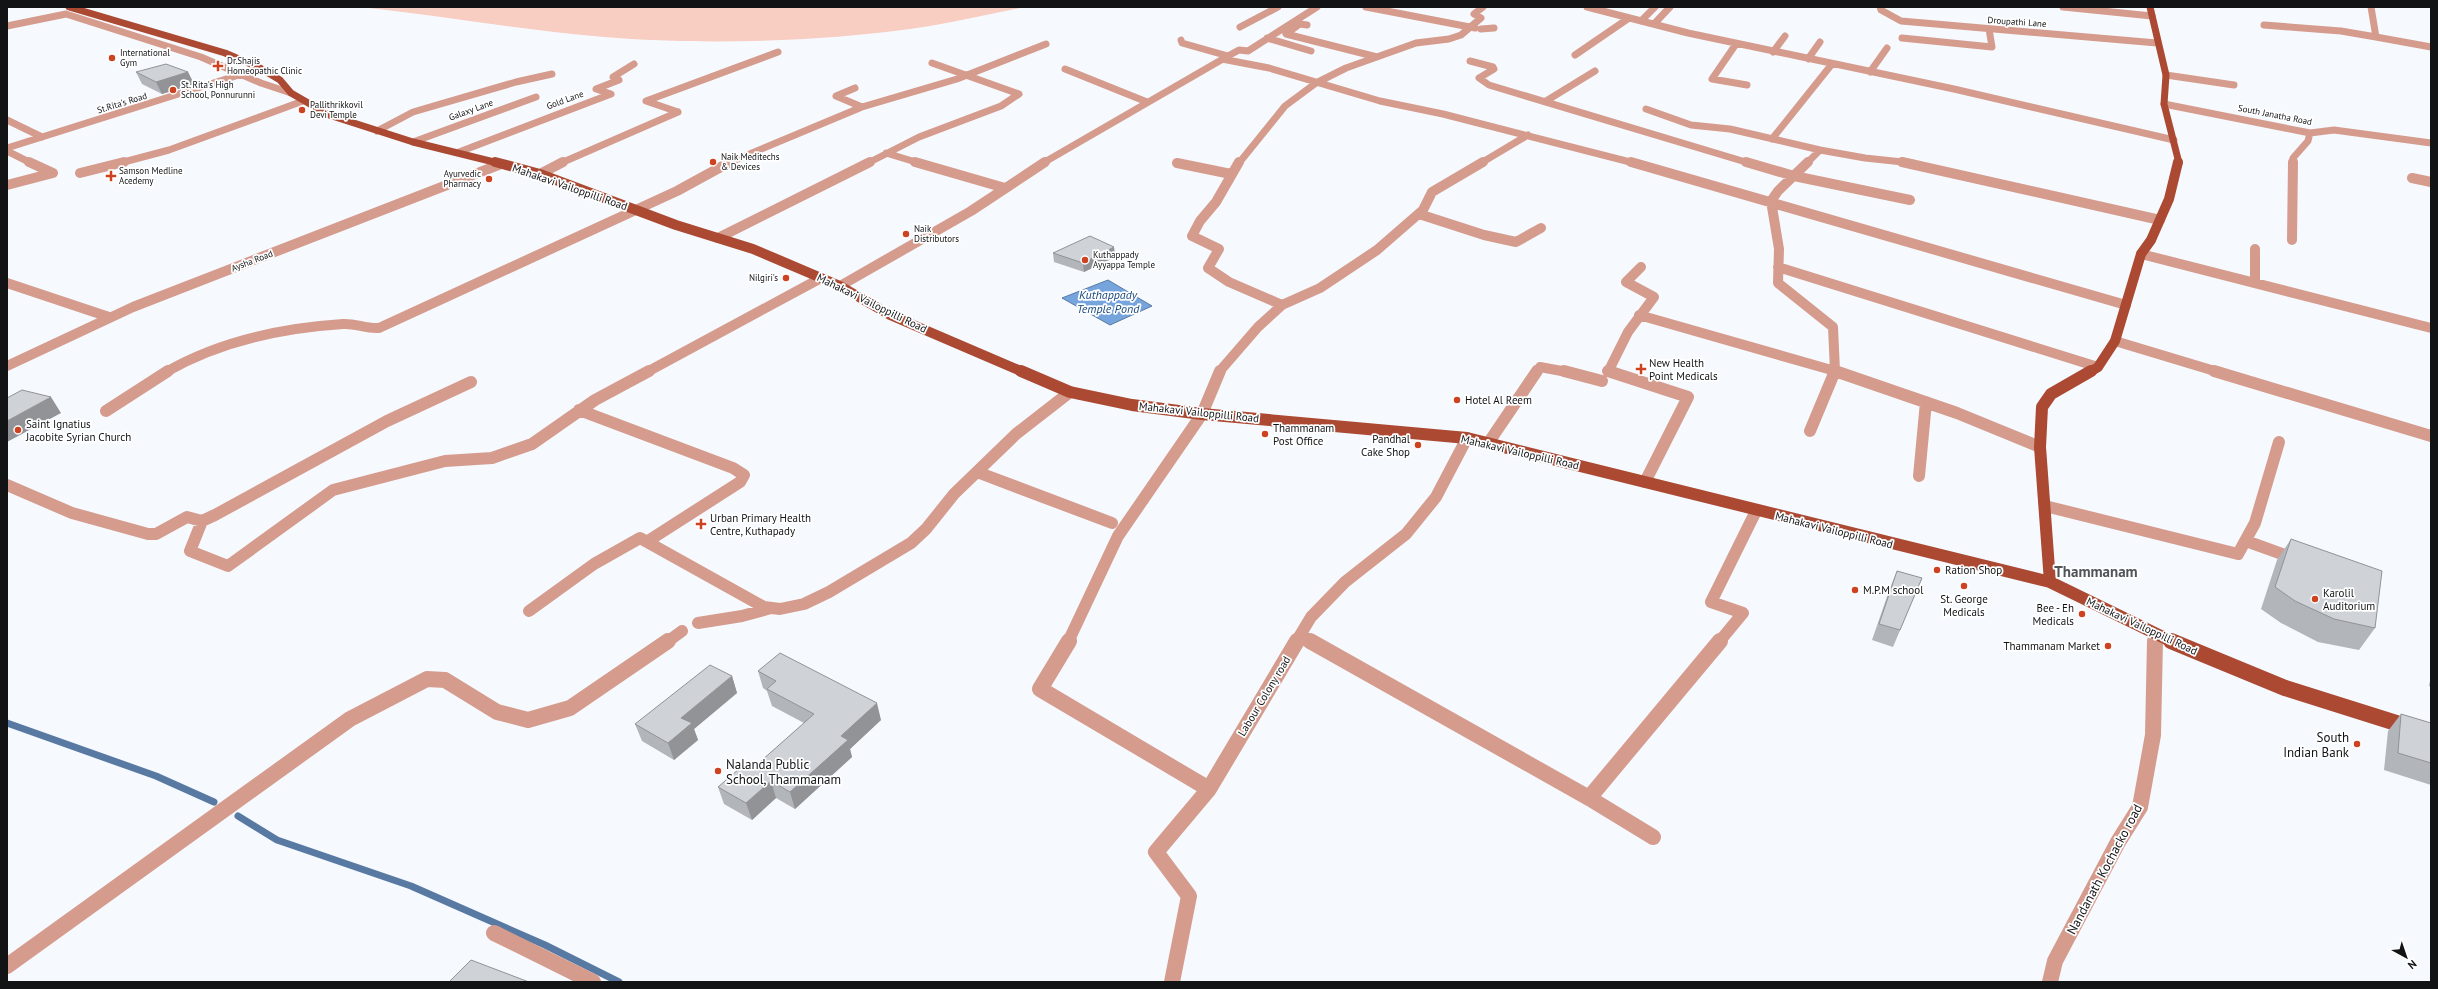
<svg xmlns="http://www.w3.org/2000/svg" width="2438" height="989" viewBox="0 0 2438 989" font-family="'PT Sans',sans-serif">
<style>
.green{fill:#f8cec3}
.water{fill:#76a5de;stroke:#5879a2}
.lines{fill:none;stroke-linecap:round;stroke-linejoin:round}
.stream{stroke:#5879a2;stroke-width:7}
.minor-far3{stroke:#d59c8e;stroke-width:7}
.minor-far2{stroke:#d59c8e;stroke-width:10}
.minor-far1{stroke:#d59c8e;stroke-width:12}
.minor{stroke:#d59c8e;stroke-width:16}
.major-far3{stroke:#ac4932;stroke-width:7}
.major-far2{stroke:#ac4932;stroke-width:10}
.major-far1{stroke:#ac4932;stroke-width:12}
.major{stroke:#ac4932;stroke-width:16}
.wall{fill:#b2b5b9}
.shaded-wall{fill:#919396}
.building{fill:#cfd2d7;stroke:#919396}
.poi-dot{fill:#cd4321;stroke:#fff;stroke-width:1.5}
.labels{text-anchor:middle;stroke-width:3.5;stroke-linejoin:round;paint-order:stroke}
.far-street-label{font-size:9px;fill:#121315;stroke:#fff}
.far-poi-label{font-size:9px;fill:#121315;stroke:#fff;text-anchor:start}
.street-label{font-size:11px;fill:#121315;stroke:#fff}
.poi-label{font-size:11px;fill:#121315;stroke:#fff;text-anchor:start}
.water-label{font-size:12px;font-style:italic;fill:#18497d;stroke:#fff}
.near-poi-label{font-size:13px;fill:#121315;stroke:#fff;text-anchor:end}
.near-street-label{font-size:13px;fill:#121315;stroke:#fff}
.district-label{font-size:15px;font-weight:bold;fill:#515458;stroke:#fff}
</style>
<rect width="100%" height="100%" fill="#f6faff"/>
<path class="green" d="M 361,7 L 1026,7 C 987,14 949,24 910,29 C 815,42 700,45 604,37 C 523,30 442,16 361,7 Z"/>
<path class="water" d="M 1108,280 L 1152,306 L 1110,325 L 1062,298 Z"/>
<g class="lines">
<path class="stream" d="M 7,723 L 156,776 L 214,802
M 238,816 L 277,840 L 411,886 L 545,945 L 619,982"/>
<path class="minor-far3" d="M 1366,7 L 1475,28
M 1587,7 L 1688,33 L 1954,89 L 2174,140
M 1880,7 L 1881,10 L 1901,21 L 2157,43
M 2063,7 L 2152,16
M 2371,7 L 2376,37 L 2431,47
M 1641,21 L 1655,7
M 1654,24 L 1670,7
M 1307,25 L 1300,24 L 1286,34 L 1377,57
M 2264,25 L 2341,31 L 2376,37
M 7,26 L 66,14 L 201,57 L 261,83 L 291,93
M 1240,27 L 1278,7
M 1481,29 L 1494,28
M 1267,38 L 1311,51
M 1902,38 L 1992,47 L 1989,29
M 1736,44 L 1712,79 L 1747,85
M 1773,52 L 1785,36
M 1575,55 L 1629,18
M 1228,56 L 1239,50 L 1248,51 L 1317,7
M 1222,59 L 1269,68 L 1380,101 L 1443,114 L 1634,163
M 1808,59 L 1820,42
M 1470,61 L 1493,67 L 1494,69 L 1479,78 L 1489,85 L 1749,163
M 1065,69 L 1147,102
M 1870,72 L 1887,48
M 2166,75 L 2234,85
M 1546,101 L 1595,71
M 2164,104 L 2310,133 L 2334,130 L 2431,143
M 862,107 L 957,79 L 1046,44
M 1646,109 L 1691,125 L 1730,129 L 1820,150
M 678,112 L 646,101 L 778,52
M 7,120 L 42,137
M 377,131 L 413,112 L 516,82 L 552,74
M 1772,139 L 1832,64
M 413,142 L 536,97
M 7,148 L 242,74
M 7,151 L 31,163
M 459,152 L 611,94 L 596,89 L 619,80 L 613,77 L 634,64
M 886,153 L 919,163
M 120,163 L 169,150 L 303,101
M 561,163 L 678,112
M 728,163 L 862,107 L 836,96 L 855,88
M 868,163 L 919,137 L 1001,106 L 1019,94 L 932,63
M 1043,163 L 1228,56 L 1182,43 L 1181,40
M 1239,163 L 1285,106 L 1316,83 L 1346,68 L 1416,43 L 1449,39 L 1461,35 L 1481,18 L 1474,14 L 1483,7
M 1481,163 L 1528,135
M 1807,163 L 1820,150 L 1865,158 L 1912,163
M 2293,163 L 2293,158 L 2308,141 L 2310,133"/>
<path class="minor-far2" d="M 915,162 L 1005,188
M 1631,162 L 2126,305
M 1746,162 L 1794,176 L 1910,200
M 1902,162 L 2160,220
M 1177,163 L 1231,174
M 80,173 L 124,162
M 540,174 L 563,162
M 2412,178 L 2431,182
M 7,185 L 53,173 L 29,162
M 1419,214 L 1484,235 L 1516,242 L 1541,228
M 718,238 L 870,162
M 2292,240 L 2293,162
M 2255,249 L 2255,283
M 2141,254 L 2431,328
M 1778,267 L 2098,367
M 7,283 L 109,317
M 840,286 L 971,211 L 1045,162
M 1282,305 L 1320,288 L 1377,250 L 1423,210 L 1432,192 L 1483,162
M 1639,315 L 1835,371 L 1833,327 L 1778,283 L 1779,249 L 1771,201 L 1778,191 L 1808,162
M 2115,341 L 2218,372
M 7,366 L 133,307 L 501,164
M 166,372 C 220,341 281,328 343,324 C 355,323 366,329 379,328 L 677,191 L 730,162
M 647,372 L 821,278
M 1219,372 L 1258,327 L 1282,305 L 1229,282 L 1208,268 L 1219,249 L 1192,236 L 1200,221 L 1216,202 L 1239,162
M 1537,372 L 1540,367 L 1567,372
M 1608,372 L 1628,332 L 1654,297 L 1626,282 L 1641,267
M 1835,372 L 1837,372"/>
<path class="minor-far1" d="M 1564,371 L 1602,381
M 1608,371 L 1688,397 L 1645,482
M 2214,371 L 2431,436
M 579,410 L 733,468 L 744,475 L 740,482 L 648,541
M 106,411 L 168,371
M 1810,431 L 1835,371 L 1957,413 L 2040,447
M 1489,442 L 1537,371
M 977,472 L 1112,523
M 1919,476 L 1926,402
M 7,485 L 72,513 L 148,534 L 156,534 L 187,517 L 202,521 L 215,515 L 387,421 L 471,382
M 2045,506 L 2238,554 L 2255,523 L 2279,442
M 202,521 L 190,551 L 228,566 L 333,490 L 445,461 L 492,458 L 532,444 L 595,400 L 649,371
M 2246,541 L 2296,559
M 529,611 L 594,564 L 640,538 L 764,607 L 780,609 L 804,604 L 829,592 L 911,543 L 926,529 L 954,494 L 1016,434 L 1070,392
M 698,623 L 742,616 L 771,608
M 1300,635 L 1312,642
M 667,642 L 682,631
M 1068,642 L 1118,536 L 1202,414 L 1220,371
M 1296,642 L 1311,617 L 1345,582 L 1406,534 L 1436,497 L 1467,438
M 1719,642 L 1743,613 L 1711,602 L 1756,511
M 2155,642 L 2155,634"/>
<path class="minor" d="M 1069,641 L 1040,689 L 1209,789
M 1310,641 L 1589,798 L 1653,837
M 1589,798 L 1720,641
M 494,933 L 593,982
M 7,966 L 350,719 L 427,679 L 445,680 L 497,712 L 528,720 L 570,708 L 668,641
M 1172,982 L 1189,896 L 1156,852 L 1209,789 L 1297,641
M 2050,982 L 2055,961 L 2118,842 L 2140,807 L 2153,735 L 2155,641"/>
<path class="major-far3" d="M 69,7 L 225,53 L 260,68 L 280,80 L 291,93 L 329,115 L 413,142 L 498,163
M 2150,7 L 2166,75 L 2164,104 L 2179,163"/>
<path class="major-far2" d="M 495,162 L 540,174 L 676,225 L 753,249 L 840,286 L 890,315 L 1023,372
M 2090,372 L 2098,367 L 2115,341 L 2141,254 L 2151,240 L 2169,199 L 2178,162"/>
<path class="major-far1" d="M 1021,371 L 1070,392 L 1132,405 L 1202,414 L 1467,438 L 2050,582 L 2173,642
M 2050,582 L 2040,447 L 2042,407 L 2051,394 L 2091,371"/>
<path class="major" d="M 2171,641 L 2285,688 L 2431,734"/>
</g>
<path class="wall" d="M 136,72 L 188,72 L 194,84 L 162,94 L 142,84 Z
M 1114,247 L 1115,257 L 1084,272 L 1054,262 L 1053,253 Z
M 2291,539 L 2375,628 L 2359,650 L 2318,642 L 2281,623 L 2261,609 L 2277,560 Z
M 1897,571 L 1922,578 L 1893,647 L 1872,640 L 1890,588 Z
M 758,671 L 881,720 L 850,749 L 852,757 L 795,809 L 776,798 L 752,820 L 724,804 L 718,787 L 752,769 L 804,723 L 772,706 L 767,691 L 763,688 Z
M 732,676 L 737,693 L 694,729 L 698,740 L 674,760 L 642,741 L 635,724 Z
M 2431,676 L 2431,687 L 2429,686 Z
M 2401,714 L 2431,723 L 2431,785 L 2384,770 L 2388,731 Z"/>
<path class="shaded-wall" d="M 188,72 L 194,84 L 162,94 L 156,82 Z
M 1114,247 L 1115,257 L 1084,272 L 1083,263 Z
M 51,397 L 61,413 L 7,442 L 7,421 Z
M 732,676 L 737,693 L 694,729 L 698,740 L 674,760 L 668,743 L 681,718 Z
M 877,703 L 881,720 L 850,749 L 852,757 L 795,809 L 790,792 L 841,736 Z
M 771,781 L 776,798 L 752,820 L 746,803 Z"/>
<path class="building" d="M 166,64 L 188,72 L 156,82 L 136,72 Z
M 1090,236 L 1114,247 L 1083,263 L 1053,253 Z
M 22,390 L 51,397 L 7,421 L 7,398 Z
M 2291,539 L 2382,571 L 2375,628 L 2334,619 L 2295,601 L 2275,587 Z
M 1897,571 L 1922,578 L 1900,630 L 1879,624 Z
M 780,653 L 877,703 L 841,736 L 848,740 L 790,792 L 771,781 L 746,803 L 718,787 L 740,768 L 752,769 L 814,714 L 767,689 L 776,681 L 758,671 Z
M 710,665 L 732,676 L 681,718 L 692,723 L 668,743 L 635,724 Z
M 2401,714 L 2431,723 L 2431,763 L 2398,753 Z
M 471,960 L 529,982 L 449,982 Z"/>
<g class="poi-dot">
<circle cx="112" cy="58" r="4"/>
<path d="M216 60h4v4h4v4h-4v4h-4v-4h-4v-4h4z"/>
<circle cx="173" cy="90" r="4"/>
<circle cx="302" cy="110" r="4"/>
<circle cx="713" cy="162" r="4"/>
<path d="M109 170h4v4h4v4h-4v4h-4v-4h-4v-4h4z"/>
<circle cx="489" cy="179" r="4"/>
<circle cx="906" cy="234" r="4"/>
<circle cx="1085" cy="260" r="4"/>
<circle cx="786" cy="278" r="4"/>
<path d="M1639 363h4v4h4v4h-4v4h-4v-4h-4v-4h4z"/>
<circle cx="1457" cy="400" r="4"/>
<circle cx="18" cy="430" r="4"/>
<circle cx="1265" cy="434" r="4"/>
<circle cx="1418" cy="445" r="4"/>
<path d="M699 518h4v4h4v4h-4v4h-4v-4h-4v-4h4z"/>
<circle cx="1937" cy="570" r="4"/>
<circle cx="1964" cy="586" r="4"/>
<circle cx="1855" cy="590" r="4"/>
<circle cx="2315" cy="599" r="4"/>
<circle cx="2082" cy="614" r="4"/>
<circle cx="2108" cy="646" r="4"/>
<circle cx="2357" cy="744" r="4"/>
<circle cx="718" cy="771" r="4"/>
</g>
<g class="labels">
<g class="far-street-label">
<text transform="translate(2017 22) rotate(4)" y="3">Droupathi Lane</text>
<text transform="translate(565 100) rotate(-20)" y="3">Gold Lane</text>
<text transform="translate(122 103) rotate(-17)" y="3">St.Rita's Road</text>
<text transform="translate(471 110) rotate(-20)" y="3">Galaxy Lane</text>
<text transform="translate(2275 115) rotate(11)" y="3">South Janatha Road</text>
<text transform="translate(252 261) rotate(-21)" y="3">Aysha Road</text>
</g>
<g class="far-poi-label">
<text x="120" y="56">International<tspan x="120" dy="10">Gym</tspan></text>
<text x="227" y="64">Dr.Shajis<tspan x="227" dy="10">Homeopathic Clinic</tspan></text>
<text x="181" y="88">St. Rita's High<tspan x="181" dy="10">School, Ponnurunni</tspan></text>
<text x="310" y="108">Pallithrikkovil<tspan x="310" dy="10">Devi Temple</tspan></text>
<text x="721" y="160">Naik Meditechs<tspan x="721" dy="10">&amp; Devices</tspan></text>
<text x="119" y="174">Samson Medline<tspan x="119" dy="10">Acedemy</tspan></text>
<text x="481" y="177" text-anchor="end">Ayurvedic<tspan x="481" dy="10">Pharmacy</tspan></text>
<text x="914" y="232">Naik<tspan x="914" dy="10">Distributors</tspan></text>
<text x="1093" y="258">Kuthappady<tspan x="1093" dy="10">Ayyappa Temple</tspan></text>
<text x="778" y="281" text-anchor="end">Nilgiri's</text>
</g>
<g class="street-label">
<text transform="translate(570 187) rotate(19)" y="4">Mahakavi Vailoppilli Road</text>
<text transform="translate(872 303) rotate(26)" y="4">Mahakavi Vailoppilli Road</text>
<text transform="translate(1199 412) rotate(6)" y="4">Mahakavi Vailoppilli Road</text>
<text transform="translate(1520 452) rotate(13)" y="4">Mahakavi Vailoppilli Road</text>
<text transform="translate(1834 530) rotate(14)" y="4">Mahakavi Vailoppilli Road</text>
<text transform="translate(2142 626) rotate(25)" y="4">Mahakavi Vailoppilli Road</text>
<text transform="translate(1264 696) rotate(-59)" y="4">Labour Colony road</text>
</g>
<g class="poi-label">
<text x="1649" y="367">New Health<tspan x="1649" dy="13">Point Medicals</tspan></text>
<text x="1465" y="404">Hotel Al Reem</text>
<text x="26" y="428">Saint Ignatius<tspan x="26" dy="13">Jacobite Syrian Church</tspan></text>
<text x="1273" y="432">Thammanam<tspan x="1273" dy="13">Post Office</tspan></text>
<text x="1410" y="443" text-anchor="end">Pandhal<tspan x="1410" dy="13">Cake Shop</tspan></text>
<text x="710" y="522">Urban Primary Health<tspan x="710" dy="13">Centre, Kuthapady</tspan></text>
<text x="1945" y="574">Ration Shop</text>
<text x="1863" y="594">M.P.M school</text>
<text x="2323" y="597">Karolil<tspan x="2323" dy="13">Auditorium</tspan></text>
<text x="1964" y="603" text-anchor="middle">St. George<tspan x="1964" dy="13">Medicals</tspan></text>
<text x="2074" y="612" text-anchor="end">Bee - Eh<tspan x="2074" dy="13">Medicals</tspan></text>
<text x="2100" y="650" text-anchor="end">Thammanam Market</text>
</g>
<g class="water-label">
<text x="1108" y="299">Kuthappady<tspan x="1108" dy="14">Temple Pond</tspan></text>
</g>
<g class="near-poi-label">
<text x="2349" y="742">South<tspan x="2349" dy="15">Indian Bank</tspan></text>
<text x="726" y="769" text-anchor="start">Nalanda Public<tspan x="726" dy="15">School, Thammanam</tspan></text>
</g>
<g class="near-street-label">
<text transform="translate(2104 869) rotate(-62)" y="5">Nandanath Kochacko road</text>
</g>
<g class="district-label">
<text x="2096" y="577">Thammanam</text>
</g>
</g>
<rect width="2438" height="989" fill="none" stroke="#121315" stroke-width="16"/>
<g transform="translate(2406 957) rotate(140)" stroke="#ffffff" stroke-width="3" paint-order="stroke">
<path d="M0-3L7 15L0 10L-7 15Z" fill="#121315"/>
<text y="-6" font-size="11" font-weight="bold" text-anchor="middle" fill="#121315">N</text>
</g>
</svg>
